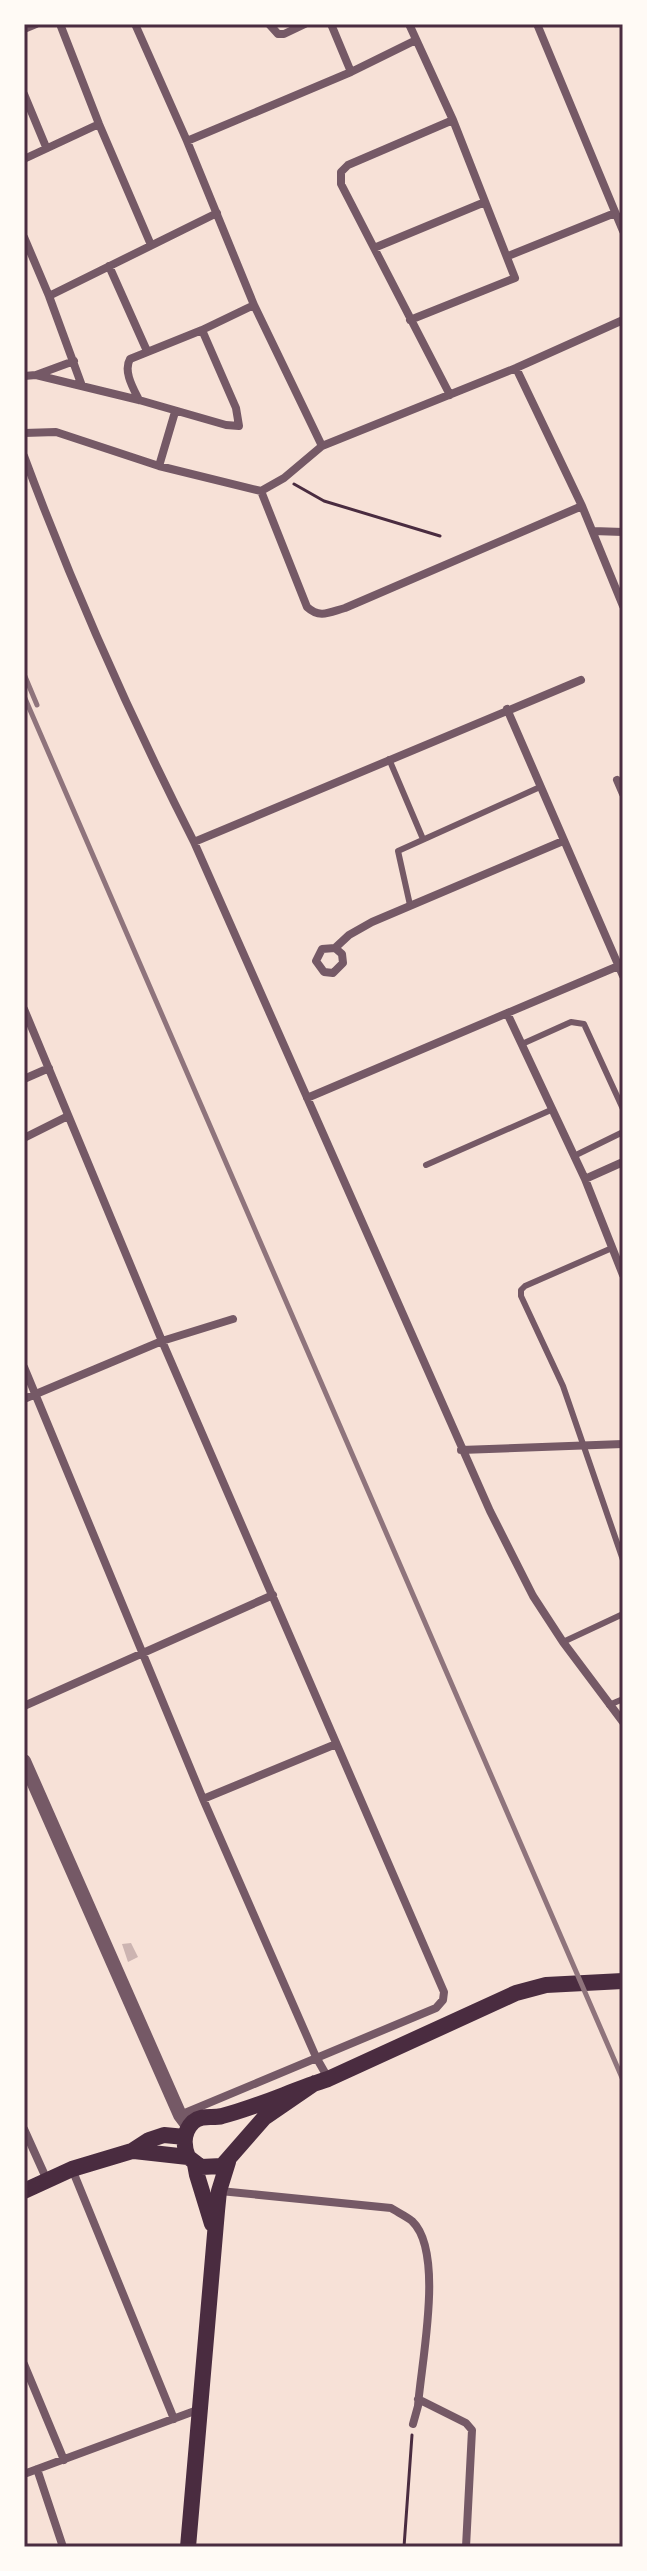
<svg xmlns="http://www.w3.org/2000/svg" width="647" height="2571" viewBox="0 0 647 2571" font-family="Karla,sans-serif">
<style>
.building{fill:#ccb4b1}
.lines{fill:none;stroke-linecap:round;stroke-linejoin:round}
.path{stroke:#4a2c40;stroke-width:3}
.service{stroke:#755966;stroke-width:6}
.minor{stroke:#755966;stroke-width:8}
.tertiary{stroke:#755966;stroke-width:14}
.secondary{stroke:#4a2c40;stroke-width:16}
.rail{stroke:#8f747c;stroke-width:5}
.neatline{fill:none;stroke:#4a2c40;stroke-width:3}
</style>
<rect width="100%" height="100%" fill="#f7e1d7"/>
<path class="building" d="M 131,1943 L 138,1957 L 128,1962 L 122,1944 Z"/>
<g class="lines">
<path class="path" d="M 294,484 L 324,501 L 440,536
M 404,2547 L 412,2435"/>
<path class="service" d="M 389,759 L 423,839
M 410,905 L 398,851 L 540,787
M 522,1044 L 571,1022 L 584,1024 L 623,1109
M 574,1156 L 623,1132
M 426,1165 L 551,1110
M 612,1248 L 525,1286 L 521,1290 L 521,1296 L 563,1386 L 623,1560
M 563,1642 L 623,1614
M 609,1705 L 623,1699"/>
<path class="minor" d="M 60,24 L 99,124 L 151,245
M 135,24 L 187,141 L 254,305 L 322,446
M 269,24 L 278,34 L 284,34 L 305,24
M 331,24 L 351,72
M 409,24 L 453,120 L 515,278 L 410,320
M 537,24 L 623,231
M 24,29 L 36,24
M 24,94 L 46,147
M 187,141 L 351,72 L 416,40
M 24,159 L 99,124
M 24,237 L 49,296 L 82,386
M 374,248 L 485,202
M 508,256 L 615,213
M 109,266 L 147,351
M 49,296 L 217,213
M 516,368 L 582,506 L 623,606
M 36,375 L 74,361
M 24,376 L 36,375 L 139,400 L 226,425 L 239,426 L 236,408 L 202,330
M 450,395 L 341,184 L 341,172 L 348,165 L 453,120
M 139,400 C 133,388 123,371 130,359 L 202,330 L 254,305
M 24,433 L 56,432 L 159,466 L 261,491 L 284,478 L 322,446 L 516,368 L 623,320
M 24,456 C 73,588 130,716 194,842 L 490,1511 L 533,1596 L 563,1642 L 623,1722
M 159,466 L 175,412
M 261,491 L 307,607 C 320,619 330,612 345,608 L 582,506
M 593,531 L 623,532
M 507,709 L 623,976
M 617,780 L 623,794
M 194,842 L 581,680
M 335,948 L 342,954 L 343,963 L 333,973 L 324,972 L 316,961 L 322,949 L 335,948 L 349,935 L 372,922 L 563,841
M 24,1009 L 162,1341 L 444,1992 L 443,2000 L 436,2008 L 180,2115
M 507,1013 L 585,1179 L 623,1275
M 24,1079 L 49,1068
M 307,1098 L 623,964
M 24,1138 L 68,1116
M 585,1179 L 623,1162
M 24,1367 L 203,1799 L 316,2057 L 328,2078
M 24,1399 L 162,1341 L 233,1319
M 461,1450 L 623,1444
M 24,1706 L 273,1595
M 203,1799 L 336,1744
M 24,2129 L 47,2180
M 72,2169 L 174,2419
M 220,2191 L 391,2208 C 397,2212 406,2216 412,2221 C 445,2252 421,2363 418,2406 L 413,2424
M 24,2364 L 64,2460
M 418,2399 L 466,2423 L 472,2430 L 466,2547
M 37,2469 L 63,2547
M 24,2474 L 200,2409"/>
<path class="tertiary" d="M 24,1761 L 180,2115 L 189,2127"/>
<path class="secondary" d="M 315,2083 L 264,2118 L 222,2166 L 201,2167 L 188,2157 C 183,2145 183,2132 193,2122 C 203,2114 212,2119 222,2116 C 258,2107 293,2090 328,2079 L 516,1993 L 546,1985 L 623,1981
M 134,2151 L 188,2157
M 195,2164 L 197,2175 L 212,2224
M 24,2191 L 72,2169 L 132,2151 L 149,2140 L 164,2135 L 185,2137
M 188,2547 L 217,2211 L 219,2191 L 228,2162"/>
<path class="rail" d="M 24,674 L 37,705
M 24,696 L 623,2080"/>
</g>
<rect width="647" height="2571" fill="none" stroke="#fffaf5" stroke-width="52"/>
<rect x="26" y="26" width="595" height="2519" class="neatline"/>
</svg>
